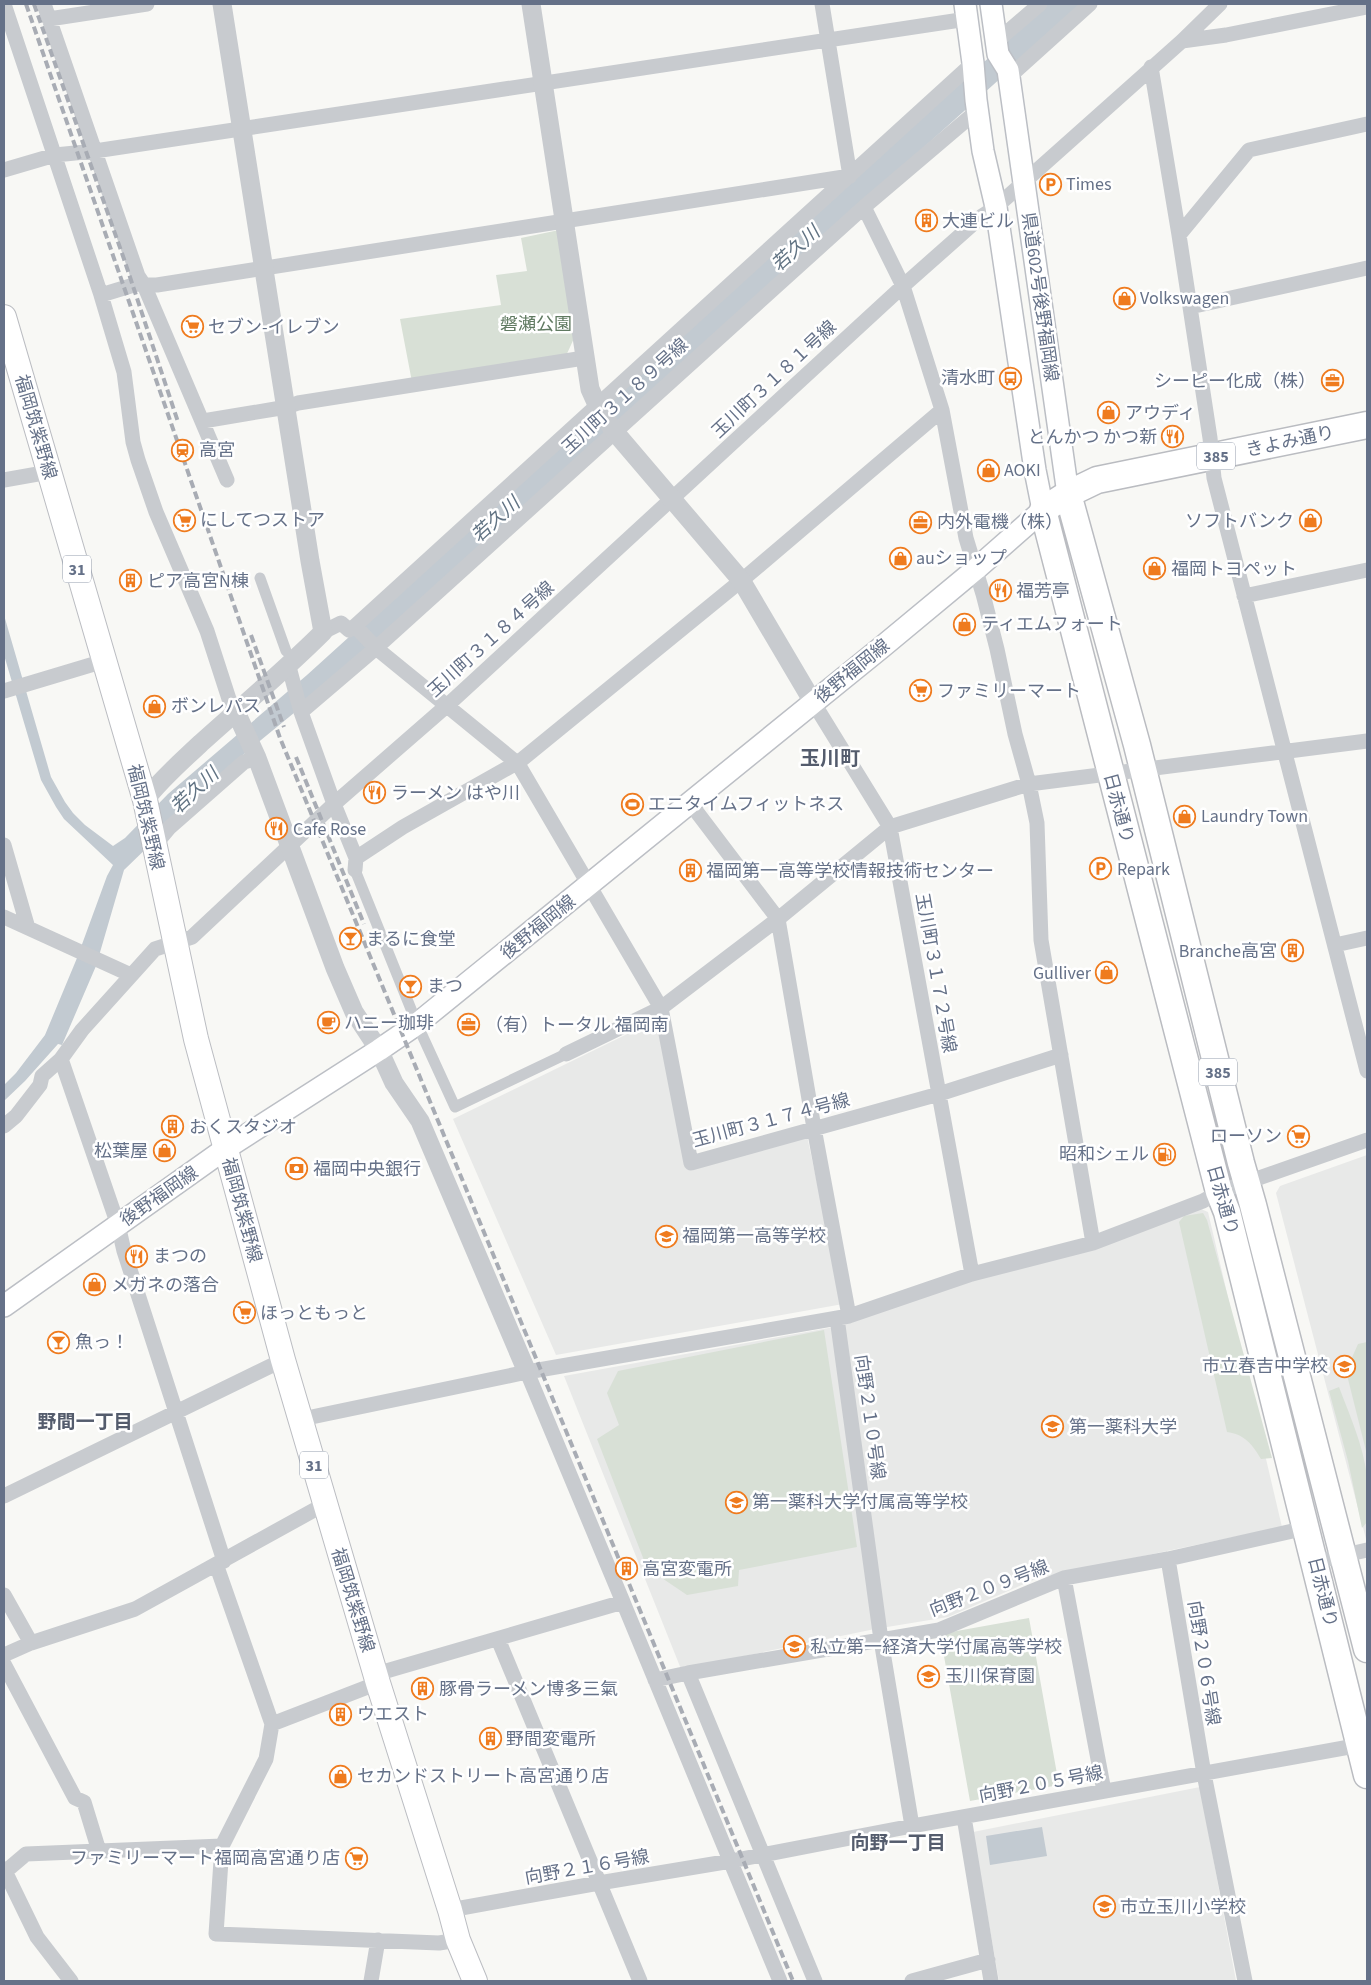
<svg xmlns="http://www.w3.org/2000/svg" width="1371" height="1985" viewBox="0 0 1371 1985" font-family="'Source Sans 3','Noto Sans JP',sans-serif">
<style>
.built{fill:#e8e9e8}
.green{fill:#d8e0d6}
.water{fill:#c2cad1}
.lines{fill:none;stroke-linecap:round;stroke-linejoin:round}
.secondary-casing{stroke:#bcbfc5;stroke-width:24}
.primary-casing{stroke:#bbbdc2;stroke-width:26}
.trunk-casing{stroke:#babcc1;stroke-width:29}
.pedestrian{stroke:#c8cbcf;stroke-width:11}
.minor{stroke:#c8cbcf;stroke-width:15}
.tertiary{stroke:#c8cbcf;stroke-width:19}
.secondary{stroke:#fff;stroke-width:21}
.primary{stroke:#fff;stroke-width:24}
.trunk{stroke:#fff;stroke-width:26}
.rail{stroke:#a8acb4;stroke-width:4;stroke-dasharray:8 4;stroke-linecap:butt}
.labels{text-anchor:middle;stroke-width:5;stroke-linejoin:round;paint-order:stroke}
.shield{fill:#fff;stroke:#939cac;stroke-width:1}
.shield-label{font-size:16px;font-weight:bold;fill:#657188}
.poi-label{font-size:18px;fill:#657188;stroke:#fff;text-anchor:start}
.street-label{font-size:18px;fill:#657188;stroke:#fff}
.park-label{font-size:18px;fill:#607a61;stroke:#fff}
.water-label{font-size:19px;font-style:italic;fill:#617383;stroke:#fff}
.neighbourhood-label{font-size:19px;font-weight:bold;fill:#545c6d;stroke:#fff}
.quarter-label{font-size:20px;font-weight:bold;fill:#545c6d;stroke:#fff}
</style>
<rect width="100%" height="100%" fill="#f8f8f5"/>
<path class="built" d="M 660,1018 L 688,1167 L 807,1136 L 843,1304 L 556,1355 L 453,1119 Z
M 1367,1155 L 1367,1539 L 1366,1539 L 1276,1193 L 1280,1186 Z
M 1201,1209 L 1208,1212 L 1282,1527 L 1038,1578 L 948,1617 L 875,1629 L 681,1669 L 564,1376 L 834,1327 L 953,1283 Z
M 1200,1787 L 1236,1981 L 999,1981 L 973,1832 Z"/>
<path class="green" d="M 559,230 L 576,334 L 565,358 L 412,382 L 400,319 L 501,305 L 496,275 L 527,271 L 521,238 Z
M 1203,1213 L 1207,1220 L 1272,1458 L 1261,1459 C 1253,1445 1244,1434 1227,1432 L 1179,1222 L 1184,1216 Z
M 824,1330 L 857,1547 L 739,1570 L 738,1586 L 687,1595 L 647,1568 L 597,1439 L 619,1425 L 607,1393 L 618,1371 Z
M 1367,1342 L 1367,1455 L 1346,1371 L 1358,1344 Z
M 1339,1387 C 1350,1416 1363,1445 1367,1476 C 1369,1491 1367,1507 1367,1522 L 1362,1528 L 1348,1461 L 1329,1391 Z
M 1029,1618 L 1059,1785 L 970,1801 L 940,1634 Z"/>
<path class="water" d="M 1048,4 L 1083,4 L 311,699 L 244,754 L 124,870 L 96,966 L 62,1045 L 58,1044 L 25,1081 L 4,1101 L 4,1085 L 16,1073 L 45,1035 L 77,958 L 107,876 L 113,865 L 64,819 L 56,807 L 41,780 L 4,655 L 4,615 L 51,777 L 65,802 L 73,813 L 85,825 L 113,846 L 125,838 L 168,794 L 307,675 Z
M 1042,1827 L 1047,1856 L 990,1865 L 986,1836 Z"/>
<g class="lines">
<defs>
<path id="secondary" d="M 991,4 L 998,54 L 1008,70 L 1068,494
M 4,1306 L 225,1149 L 379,1050 L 417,1024 L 882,647 L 976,569 L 1043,510 L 1035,470 L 996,207 L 983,151 L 976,100 L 973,63 L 965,4"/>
<path id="primary" d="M 4,317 L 145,800 L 196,1039 L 283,1360 L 378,1683 L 450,1910 L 458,1940 L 475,1981"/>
<path id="trunk" d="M 1367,425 L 1097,480 L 1068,494 L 1043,510 L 1219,1192 L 1227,1212 L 1367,1775
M 1068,494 L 1137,745 L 1241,1163 L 1253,1205 L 1367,1649"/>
</defs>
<use href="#secondary" class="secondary-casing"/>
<use href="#primary" class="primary-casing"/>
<use href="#trunk" class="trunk-casing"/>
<path class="pedestrian" d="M 260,578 L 286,651
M 355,870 L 417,1024 L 455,1107 L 566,1054"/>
<path class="minor" d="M 4,4 L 101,295 L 124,372 L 133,442 L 138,460 L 156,512 L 207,631 L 229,699 L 236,712
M 44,4 L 138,276 L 144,285 L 227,480
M 49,19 L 147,4
M 997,41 L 1040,4
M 1182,41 L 1226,35 L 1367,7
M 1151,67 L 1179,235
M 1009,77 L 1090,4
M 1367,124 L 1249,150 L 1179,235 L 1210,438 L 1214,478 L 1367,1071
M 4,170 L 55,155 L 95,151 L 967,19
M 864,207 L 903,286 L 942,410 L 966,538 L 983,594 L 997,649 L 1015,734 L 1029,784 L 1037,823 L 1041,940 L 1093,1243
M 101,295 L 137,284 L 157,285 L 850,176 L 822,4
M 1190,307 L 1367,268
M 203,421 L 287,407 L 298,403 L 584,358
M 4,480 L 49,472
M 1244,596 L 1367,570
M 355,626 L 376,648 L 517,763 L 521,769 L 661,1008 L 691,1163 L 939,1094 L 1061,1055
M 323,632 L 341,623 L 349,630 L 355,626 L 973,63
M 289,667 L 301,712 L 334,804 L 356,858 L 355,870
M 4,691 L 104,661
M 813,702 L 890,827 L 972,1274
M 301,712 L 376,648 L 864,207 L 977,111
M 690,803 L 778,919 L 814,1128 L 849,1316
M 4,845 L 28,928
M 154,846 L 170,827 L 244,762 L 257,758
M 356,858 L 403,827 L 520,761 L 748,575 L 942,410
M 4,917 L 131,975
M 1335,945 L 1367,938
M 566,1054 L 661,1008 L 778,919 L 890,827 L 1029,784 L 1367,741
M 61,1059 L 118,1225 L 124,1251 L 224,1561
M 4,1126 L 16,1116 L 40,1085 L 42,1076 L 61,1059 L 82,1030 L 155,949 L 192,937 L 334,804 L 451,702 L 903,286 L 982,216 L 996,207 L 1182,41 L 1220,4
M 837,1318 L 881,1640 L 912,1826
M 527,1372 L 623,1602
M 302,1419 L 527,1372 L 849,1316 L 972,1274 L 1093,1243 L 1203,1201 L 1219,1192 L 1367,1140
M 4,1496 L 283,1360
M 1168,1559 L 1204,1774 L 1245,1981
M 1315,1562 L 1367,1550
M 216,1564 L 272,1724
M 1064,1578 L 1104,1791
M 4,1595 L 31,1643
M 498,1639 L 640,1981
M 4,1655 L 31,1643 L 135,1609 L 325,1504
M 4,1664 L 75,1798 L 84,1802 L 99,1851
M 688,1673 L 815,1981
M 376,1674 L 623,1602 L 780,1981
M 655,1680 L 688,1673 L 939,1630 L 1064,1578 L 1168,1559 L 1306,1528
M 964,1817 L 991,1981
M 222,1846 L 216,1934 L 439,1943 L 458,1940
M 4,1869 L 37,1937 L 71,1981
M 6,1871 L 26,1854 L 222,1846 L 266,1759 L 272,1724 L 378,1683
M 450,1910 L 599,1883 L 731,1861 L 912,1826 L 1366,1744
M 371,1981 L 378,1940
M 912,1981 L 988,1960"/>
<path class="tertiary" d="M 531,4 L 590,389 L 599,409 L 614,431 L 741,580 L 813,702
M 236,712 L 257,758 L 335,968 L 354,1012 L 379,1050 L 394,1083 L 420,1121 L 527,1372
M 145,800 C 161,779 181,762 201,743 C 242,706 284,671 323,632 L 310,561 L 222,4"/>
<use href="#secondary" class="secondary"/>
<use href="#primary" class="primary"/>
<use href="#trunk" class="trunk"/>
<path class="rail" d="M 26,4 L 280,738 L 793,1981
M 34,4 L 124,259 L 178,422
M 251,635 L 284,727
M 296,757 L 364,924"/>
</g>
<defs>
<symbol id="parking-ring" viewBox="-11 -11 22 22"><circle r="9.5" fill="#fff" stroke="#ef7b1e" stroke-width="1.5"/><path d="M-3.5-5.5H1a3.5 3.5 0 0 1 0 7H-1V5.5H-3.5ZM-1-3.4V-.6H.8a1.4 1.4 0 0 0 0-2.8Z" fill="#ef7b1e"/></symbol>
<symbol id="building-ring" viewBox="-11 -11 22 22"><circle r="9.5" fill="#fff" stroke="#ef7b1e" stroke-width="1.5"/><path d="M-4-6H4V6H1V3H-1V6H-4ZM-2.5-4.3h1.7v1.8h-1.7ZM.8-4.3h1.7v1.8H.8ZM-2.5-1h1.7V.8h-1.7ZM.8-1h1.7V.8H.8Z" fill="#ef7b1e"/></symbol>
<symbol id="shop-ring" viewBox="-11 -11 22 22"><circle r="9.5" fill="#fff" stroke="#ef7b1e" stroke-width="1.5"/><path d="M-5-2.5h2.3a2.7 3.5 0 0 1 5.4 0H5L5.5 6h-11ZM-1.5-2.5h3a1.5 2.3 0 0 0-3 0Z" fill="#ef7b1e"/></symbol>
<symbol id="supermarket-ring" viewBox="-11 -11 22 22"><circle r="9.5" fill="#fff" stroke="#ef7b1e" stroke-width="1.5"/><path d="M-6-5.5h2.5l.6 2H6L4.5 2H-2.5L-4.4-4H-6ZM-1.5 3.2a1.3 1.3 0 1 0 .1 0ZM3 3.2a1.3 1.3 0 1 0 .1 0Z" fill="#ef7b1e"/></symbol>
<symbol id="bus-ring" viewBox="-11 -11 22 22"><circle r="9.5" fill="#fff" stroke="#ef7b1e" stroke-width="1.5"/><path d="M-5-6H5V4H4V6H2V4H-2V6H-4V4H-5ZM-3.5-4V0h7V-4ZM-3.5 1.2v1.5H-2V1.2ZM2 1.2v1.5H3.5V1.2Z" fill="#ef7b1e"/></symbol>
<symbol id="office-ring" viewBox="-11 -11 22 22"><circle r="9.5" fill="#fff" stroke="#ef7b1e" stroke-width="1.5"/><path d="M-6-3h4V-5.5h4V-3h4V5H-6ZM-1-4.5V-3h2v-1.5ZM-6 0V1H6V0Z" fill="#ef7b1e"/></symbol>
<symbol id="restaurant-ring" viewBox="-11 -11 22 22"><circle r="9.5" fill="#fff" stroke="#ef7b1e" stroke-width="1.5"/><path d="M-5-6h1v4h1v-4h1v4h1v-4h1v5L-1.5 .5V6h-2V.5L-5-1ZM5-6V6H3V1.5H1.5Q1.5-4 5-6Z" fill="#ef7b1e"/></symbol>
<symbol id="station-ring" viewBox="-11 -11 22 22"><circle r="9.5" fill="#fff" stroke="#ef7b1e" stroke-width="1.5"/><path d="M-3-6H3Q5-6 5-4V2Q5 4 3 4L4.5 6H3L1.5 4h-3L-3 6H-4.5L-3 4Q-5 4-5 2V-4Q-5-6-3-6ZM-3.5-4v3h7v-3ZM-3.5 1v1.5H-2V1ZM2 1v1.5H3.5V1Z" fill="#ef7b1e"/></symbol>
<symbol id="stadium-ring" viewBox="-11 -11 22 22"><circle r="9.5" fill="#fff" stroke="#ef7b1e" stroke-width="1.5"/><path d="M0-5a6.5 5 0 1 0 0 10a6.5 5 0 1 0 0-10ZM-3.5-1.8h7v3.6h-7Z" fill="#ef7b1e"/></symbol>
<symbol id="bar-ring" viewBox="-11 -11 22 22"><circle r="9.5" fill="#fff" stroke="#ef7b1e" stroke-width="1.5"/><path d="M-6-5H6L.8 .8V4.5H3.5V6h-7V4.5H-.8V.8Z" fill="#ef7b1e"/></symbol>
<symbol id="cafe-ring" viewBox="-11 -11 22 22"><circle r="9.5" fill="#fff" stroke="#ef7b1e" stroke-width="1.5"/><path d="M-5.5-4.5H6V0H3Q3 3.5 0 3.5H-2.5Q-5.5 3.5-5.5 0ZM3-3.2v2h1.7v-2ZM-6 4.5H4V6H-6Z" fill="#ef7b1e"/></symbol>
<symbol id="fuel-ring" viewBox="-11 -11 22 22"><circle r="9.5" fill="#fff" stroke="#ef7b1e" stroke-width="1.5"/><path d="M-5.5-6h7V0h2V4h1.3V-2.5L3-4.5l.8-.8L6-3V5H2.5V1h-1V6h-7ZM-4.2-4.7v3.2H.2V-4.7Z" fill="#ef7b1e"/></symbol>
<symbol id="bank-ring" viewBox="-11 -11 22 22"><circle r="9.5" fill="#fff" stroke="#ef7b1e" stroke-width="1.5"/><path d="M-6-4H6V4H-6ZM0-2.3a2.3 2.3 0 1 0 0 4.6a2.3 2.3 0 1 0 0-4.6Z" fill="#ef7b1e"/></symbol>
<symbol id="school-ring" viewBox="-11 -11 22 22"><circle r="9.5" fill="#fff" stroke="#ef7b1e" stroke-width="1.5"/><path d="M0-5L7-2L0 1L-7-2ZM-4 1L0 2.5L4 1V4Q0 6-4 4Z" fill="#ef7b1e"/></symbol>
<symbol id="university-ring" viewBox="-11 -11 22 22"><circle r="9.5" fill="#fff" stroke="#ef7b1e" stroke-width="1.5"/><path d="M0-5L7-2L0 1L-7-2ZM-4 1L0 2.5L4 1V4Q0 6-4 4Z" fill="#ef7b1e"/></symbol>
</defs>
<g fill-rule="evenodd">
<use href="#parking-ring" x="1038" y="172" width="25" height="25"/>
<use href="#building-ring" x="914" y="208" width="25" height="25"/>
<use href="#shop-ring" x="1112" y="286" width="25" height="25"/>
<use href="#supermarket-ring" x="180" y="314" width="25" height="25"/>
<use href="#bus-ring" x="998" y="366" width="25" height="25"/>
<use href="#office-ring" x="1320" y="368" width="25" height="25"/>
<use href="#shop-ring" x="1096" y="400" width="25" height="25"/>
<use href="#restaurant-ring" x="1160" y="424" width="25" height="25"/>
<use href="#station-ring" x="170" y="438" width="25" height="25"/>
<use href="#shop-ring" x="976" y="458" width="25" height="25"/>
<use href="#supermarket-ring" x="172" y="508" width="25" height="25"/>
<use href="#shop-ring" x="1298" y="508" width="25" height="25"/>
<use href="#office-ring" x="908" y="510" width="25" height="25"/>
<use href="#shop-ring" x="888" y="546" width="25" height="25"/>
<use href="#shop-ring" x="1142" y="556" width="25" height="25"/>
<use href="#building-ring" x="118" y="568" width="25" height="25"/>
<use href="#restaurant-ring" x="988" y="578" width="25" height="25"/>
<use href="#shop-ring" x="952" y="612" width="25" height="25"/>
<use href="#supermarket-ring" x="908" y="678" width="25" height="25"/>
<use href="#shop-ring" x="142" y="694" width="25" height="25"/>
<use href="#restaurant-ring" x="362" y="780" width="25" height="25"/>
<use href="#stadium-ring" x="620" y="792" width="25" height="25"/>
<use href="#shop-ring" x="1172" y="804" width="25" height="25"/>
<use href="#restaurant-ring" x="264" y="816" width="25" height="25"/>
<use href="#parking-ring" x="1088" y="856" width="25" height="25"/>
<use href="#building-ring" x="678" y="858" width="25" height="25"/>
<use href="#bar-ring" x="338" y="926" width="25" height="25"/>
<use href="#building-ring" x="1280" y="938" width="25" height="25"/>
<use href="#shop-ring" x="1094" y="960" width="25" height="25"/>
<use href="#bar-ring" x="398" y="974" width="25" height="25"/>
<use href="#cafe-ring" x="316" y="1010" width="25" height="25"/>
<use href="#office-ring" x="456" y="1012" width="25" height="25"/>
<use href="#building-ring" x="160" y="1114" width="25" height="25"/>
<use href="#supermarket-ring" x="1286" y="1124" width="25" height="25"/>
<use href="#shop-ring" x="152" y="1138" width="25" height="25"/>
<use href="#fuel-ring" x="1152" y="1142" width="25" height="25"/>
<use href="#bank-ring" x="284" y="1156" width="25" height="25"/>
<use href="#school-ring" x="654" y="1224" width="25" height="25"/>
<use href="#restaurant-ring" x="124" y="1244" width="25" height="25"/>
<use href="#shop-ring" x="82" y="1272" width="25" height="25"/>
<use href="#supermarket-ring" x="232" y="1300" width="25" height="25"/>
<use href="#bar-ring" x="46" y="1330" width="25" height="25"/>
<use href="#school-ring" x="1332" y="1354" width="25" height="25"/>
<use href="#university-ring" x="1040" y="1414" width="25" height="25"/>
<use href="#school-ring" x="724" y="1490" width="25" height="25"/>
<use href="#building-ring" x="614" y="1556" width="25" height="25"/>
<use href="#school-ring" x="782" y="1634" width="25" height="25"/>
<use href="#school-ring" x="916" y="1664" width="25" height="25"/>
<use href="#building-ring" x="410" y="1676" width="25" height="25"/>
<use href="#building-ring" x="328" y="1702" width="25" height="25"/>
<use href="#building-ring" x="478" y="1726" width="25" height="25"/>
<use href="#shop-ring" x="328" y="1764" width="25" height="25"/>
<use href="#supermarket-ring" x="344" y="1846" width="25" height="25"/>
<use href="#school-ring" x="1092" y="1894" width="25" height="25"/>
</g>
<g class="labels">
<g class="shield">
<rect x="1197" y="442.5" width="38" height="27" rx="4"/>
<rect x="63" y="555.5" width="28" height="27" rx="4"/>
<rect x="1199" y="1058.5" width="38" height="27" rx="4"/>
<rect x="300" y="1451.5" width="28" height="27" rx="4"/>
</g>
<g class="shield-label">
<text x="1216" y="462">385</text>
<text x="77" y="575">31</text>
<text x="1218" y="1078">385</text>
<text x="314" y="1471">31</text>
</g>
<g class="poi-label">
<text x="1066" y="190">Times</text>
<text x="942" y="227">大連ビル</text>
<text x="1140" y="304">Volkswagen</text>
<text x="208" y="333">セブン-イレブン</text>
<text x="995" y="384" text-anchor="end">清水町</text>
<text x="1316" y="387" text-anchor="end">シーピー化成（株）</text>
<text x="1125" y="419">アウディ</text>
<text x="1157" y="443" text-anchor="end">とんかつ かつ新</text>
<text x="199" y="456">高宮</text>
<text x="1004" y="476">AOKI</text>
<text x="200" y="526">にしてつストア</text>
<text x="1294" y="527" text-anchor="end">ソフトバンク</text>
<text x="937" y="528">内外電機（株）</text>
<text x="916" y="564">auショップ</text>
<text x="1171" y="575">福岡トヨペット</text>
<text x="147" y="587">ピア高宮N棟</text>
<text x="1016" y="597">福芳亭</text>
<text x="981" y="630">ティエムフォート</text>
<text x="937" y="697">ファミリーマート</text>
<text x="171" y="712">ボンレパス</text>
<text x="391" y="799">ラーメン はや川</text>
<text x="648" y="810">エニタイムフィットネス</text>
<text x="1201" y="822">Laundry Town</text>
<text x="293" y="835">Cafe Rose</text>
<text x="1117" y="875">Repark</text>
<text x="706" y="877">福岡第一高等学校情報技術センター</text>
<text x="366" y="945">まるに食堂</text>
<text x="1277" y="957" text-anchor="end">Branche高宮</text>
<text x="1091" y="979" text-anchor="end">Gulliver</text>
<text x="427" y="992">まつ</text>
<text x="344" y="1029">ハニー珈琲</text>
<text x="485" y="1031">（有）トータル 福岡南</text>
<text x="189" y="1133">おくスタジオ</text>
<text x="1282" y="1142" text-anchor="end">ローソン</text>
<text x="148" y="1157" text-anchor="end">松葉屋</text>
<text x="1149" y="1160" text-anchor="end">昭和シェル</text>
<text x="313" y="1175">福岡中央銀行</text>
<text x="682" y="1242">福岡第一高等学校</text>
<text x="153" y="1262">まつの</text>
<text x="111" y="1291">メガネの落合</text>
<text x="260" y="1319">ほっともっと</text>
<text x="75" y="1348">魚っ！</text>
<text x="1328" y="1372" text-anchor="end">市立春吉中学校</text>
<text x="1069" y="1433">第一薬科大学</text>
<text x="752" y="1508">第一薬科大学付属高等学校</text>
<text x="642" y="1575">高宮変電所</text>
<text x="810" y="1653">私立第一経済大学付属高等学校</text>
<text x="945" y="1682">玉川保育園</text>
<text x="439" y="1695">豚骨ラーメン博多三氣</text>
<text x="357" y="1720">ウエスト</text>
<text x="506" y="1745">野間変電所</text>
<text x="357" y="1782">セカンドストリート高宮通り店</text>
<text x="340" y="1864" text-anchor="end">ファミリーマート福岡高宮通り店</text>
<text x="1120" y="1913">市立玉川小学校</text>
</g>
<g class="street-label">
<text transform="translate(1040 297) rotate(82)" y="6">県道602号後野福岡線</text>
<text transform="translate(774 379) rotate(-43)" y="6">玉川町３１８１号線</text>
<text transform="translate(625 396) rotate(-42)" y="6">玉川町３１８９号線</text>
<text transform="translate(36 427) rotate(74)" y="6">福岡筑紫野線</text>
<text transform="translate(1290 441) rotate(-12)" y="6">きよみ通り</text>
<text transform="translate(491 639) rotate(-42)" y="6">玉川町３１８４号線</text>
<text transform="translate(852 671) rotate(-39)" y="6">後野福岡線</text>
<text transform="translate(1119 808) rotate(75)" y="6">日赤通り</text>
<text transform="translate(146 817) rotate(77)" y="6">福岡筑紫野線</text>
<text transform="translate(538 927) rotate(-39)" y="6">後野福岡線</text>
<text transform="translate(936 973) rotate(80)" y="6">玉川町３１７２号線</text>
<text transform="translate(771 1120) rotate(-15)" y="6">玉川町３１７４号線</text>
<text transform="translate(159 1196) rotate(-35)" y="6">後野福岡線</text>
<text transform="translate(1223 1200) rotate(74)" y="6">日赤通り</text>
<text transform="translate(242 1210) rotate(75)" y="6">福岡筑紫野線</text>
<text transform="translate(870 1417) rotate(82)" y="6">向野２１０号線</text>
<text transform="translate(989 1588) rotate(-21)" y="6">向野２０９号線</text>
<text transform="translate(1323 1592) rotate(76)" y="6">日赤通り</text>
<text transform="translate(353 1600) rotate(73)" y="6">福岡筑紫野線</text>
<text transform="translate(1204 1663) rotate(81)" y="6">向野２０６号線</text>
<text transform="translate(1041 1784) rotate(-11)" y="6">向野２０５号線</text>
<text transform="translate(587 1867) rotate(-10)" y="6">向野２１６号線</text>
</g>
<g class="park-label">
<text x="536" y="330">磐瀬公園</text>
</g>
<g class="water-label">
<text transform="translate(795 248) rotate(-42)" y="7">若久川</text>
<text transform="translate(495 519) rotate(-42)" y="7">若久川</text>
<text transform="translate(194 790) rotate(-43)" y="7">若久川</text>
</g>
<g class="neighbourhood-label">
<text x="85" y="1428">野間一丁目</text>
<text x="898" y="1849">向野一丁目</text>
</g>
<g class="quarter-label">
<text x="830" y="765">玉川町</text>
</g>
</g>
<rect width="1371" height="1985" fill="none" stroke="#657188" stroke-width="10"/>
</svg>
